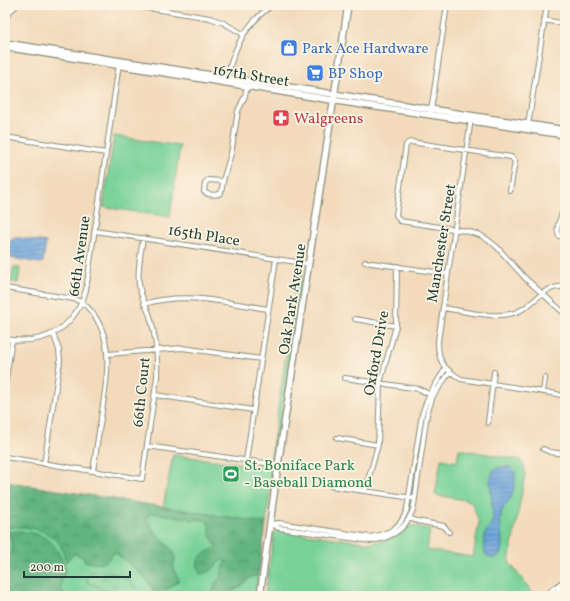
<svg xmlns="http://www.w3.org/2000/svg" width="570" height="601" viewBox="0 0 570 601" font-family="Vollkorn,serif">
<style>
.green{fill:#78d298;stroke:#4c8866}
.forest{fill:url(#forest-crowns);stroke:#40785a}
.wetland{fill:url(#wetland-marsh);stroke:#4c8866}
.water{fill:url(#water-rules);stroke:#467188}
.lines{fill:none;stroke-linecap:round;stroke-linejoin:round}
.street-casing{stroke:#898c78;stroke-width:6}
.secondary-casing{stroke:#898c78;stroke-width:8}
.street{stroke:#fff;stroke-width:4}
.secondary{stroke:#fff;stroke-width:5.5}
.labels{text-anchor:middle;stroke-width:3.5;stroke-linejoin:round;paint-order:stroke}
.shop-label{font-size:15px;fill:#366cbe;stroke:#fcf5e5;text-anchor:start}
.street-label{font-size:15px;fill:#1f3d34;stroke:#fcf5e5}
.health-label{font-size:15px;fill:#be3a42;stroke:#fcf5e5;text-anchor:start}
.leisure-label{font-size:15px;fill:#27864d;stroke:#fcf5e5;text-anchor:start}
</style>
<defs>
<pattern id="forest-crowns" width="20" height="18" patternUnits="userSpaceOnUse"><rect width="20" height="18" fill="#62b480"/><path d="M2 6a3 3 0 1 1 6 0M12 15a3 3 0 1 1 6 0" fill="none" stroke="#50946a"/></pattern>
<pattern id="wetland-marsh" width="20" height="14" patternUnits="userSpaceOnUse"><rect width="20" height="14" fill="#78d298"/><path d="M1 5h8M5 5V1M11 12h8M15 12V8" fill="none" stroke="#62ac7d"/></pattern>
<pattern id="water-rules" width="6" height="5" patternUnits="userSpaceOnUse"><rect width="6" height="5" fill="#6ea5dc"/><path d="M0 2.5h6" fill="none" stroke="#5a88b3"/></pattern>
</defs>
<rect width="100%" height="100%" fill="#fcf5e5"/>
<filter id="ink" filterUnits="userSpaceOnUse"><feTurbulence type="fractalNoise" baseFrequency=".025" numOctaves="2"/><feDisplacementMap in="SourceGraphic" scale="8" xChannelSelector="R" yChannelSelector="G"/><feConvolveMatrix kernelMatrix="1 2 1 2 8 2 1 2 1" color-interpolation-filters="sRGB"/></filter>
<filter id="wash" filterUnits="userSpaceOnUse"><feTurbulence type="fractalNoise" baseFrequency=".012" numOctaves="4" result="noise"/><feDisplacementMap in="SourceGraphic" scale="16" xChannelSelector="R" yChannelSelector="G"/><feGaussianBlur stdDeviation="0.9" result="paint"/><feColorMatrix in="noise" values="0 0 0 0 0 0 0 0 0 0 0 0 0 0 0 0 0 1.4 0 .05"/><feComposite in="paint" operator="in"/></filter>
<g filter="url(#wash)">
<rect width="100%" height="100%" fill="#f3dabb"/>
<path class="green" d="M 114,136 L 180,146 L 170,217 L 103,207 Z
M 299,265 L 302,267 L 303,270 L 275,458 L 274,461 L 270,463 Z
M 14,267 L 20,268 L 18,283 L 11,282 Z
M 459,449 L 520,460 L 524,466 L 525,475 L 509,562 L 535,596 L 265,596 L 274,533 L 277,530 L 370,543 L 388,540 L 403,531 L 407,525 L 430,529 L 427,550 L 473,557 L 479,522 L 471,501 L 435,495 L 441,459 L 457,462 Z
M 173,455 L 267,467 L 273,470 L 266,523 L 255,596 L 5,596 L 5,482 L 163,507 Z"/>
<path class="forest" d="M 5,482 L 266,523 L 258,576 C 250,576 248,580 242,585 C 234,592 222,596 212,596 L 215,583 L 219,580 L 226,561 L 223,560 L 219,562 L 211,571 L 200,574 C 193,555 203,555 217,547 L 210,535 L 210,528 L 207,521 L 199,519 L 192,521 L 189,518 L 150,513 L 146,519 L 155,532 L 173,551 L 175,558 L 173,568 L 179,580 C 171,588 165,591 154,592 C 148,575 128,565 115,552 C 103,565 102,565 85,561 L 83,557 L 74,554 L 66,562 C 64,556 63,549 60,544 C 48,528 23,525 5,528 Z
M 17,531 C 38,533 51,536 60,556 C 61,559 65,565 65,568 C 64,581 56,584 66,596 L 5,596 L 5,555 C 18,553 11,540 8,532 Z"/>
<path class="wetland" d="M 96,571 C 107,572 121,573 130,581 C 135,585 138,591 143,596 L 116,596 L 110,592 L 88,583 L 87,579 L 91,573 Z"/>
<path class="water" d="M 12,238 L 20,238 L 46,242 L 43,262 L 40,263 L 5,257 L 6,251 Z
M 501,467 L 510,467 L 515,472 C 515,481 515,490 510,499 C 506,505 502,508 501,515 C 499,529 505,541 500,555 L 493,559 L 485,554 L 484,544 L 485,534 L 491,524 L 493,517 L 490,481 L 493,470 Z"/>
</g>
<g filter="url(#ink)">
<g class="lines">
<defs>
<path id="street" d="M 130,5 L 210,18 L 224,23 L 243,34
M 544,20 L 565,24
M 5,21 L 9,12 L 17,5
M 227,79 C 233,48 246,24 272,5
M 431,111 L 447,5
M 471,119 L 438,341 C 438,362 443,368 461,379 L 557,394 L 565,397
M 528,125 L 547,5
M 5,137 L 106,153
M 223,181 L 208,180 L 205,183 L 204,192 C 208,195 217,196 221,193 L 224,177 L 231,154 L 238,111 L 245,96 L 247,86
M 510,191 L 515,161 L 511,157 L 411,142 L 408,143 L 406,145 L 396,215 L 400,221 L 466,231 L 480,235 L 488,240 L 497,247 L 525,278 L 565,314
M 565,209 C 560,216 555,229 559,236 L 565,238
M 95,231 L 309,264
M 365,262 L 448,274
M 5,288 L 74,299 L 82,302 C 66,334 40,345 5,339
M 144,304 C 185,291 228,303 268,309
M 443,308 C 465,311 496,320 517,312 C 536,304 542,285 565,287
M 355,319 L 396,326
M 108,354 L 182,348 L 261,359
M 345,378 L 419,389 L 431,395
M 5,385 L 12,340
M 543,392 L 545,378
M 155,395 L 253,410
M 488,423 L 494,372
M 337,438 L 378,445
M 147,446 L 278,465
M 543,449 L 550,452 L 565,454
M 5,457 L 142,479 L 157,377 C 158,356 156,337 150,316 C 146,305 140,296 139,284 C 137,269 141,253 143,238
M 246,461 L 276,259
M 44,464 L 60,361 L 59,350 L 53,333
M 93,471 C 96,451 99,431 102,411 C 108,372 116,331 82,302 L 86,290 L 119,64
M 331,486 L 412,498
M 365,491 L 378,445 L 380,383 L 396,326 L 397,266
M 409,518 L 417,521 L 444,526 L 449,532
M 270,524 L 279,528 L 371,541 C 392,538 409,528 414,505 L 427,414 L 433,396 L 450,372
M 270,524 L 279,523 L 370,537 C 389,534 401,528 407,509 L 422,414 C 428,395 435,385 446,368
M 546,596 L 554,588 L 565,580
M 553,596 L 559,589 L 565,585"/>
<path id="secondary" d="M 5,43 L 565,130
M 5,47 L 350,103 L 565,135
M 260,596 L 278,465 L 348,5"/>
</defs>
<use href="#street" class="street-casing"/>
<use href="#secondary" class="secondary-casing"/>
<use href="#street" class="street"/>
<use href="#secondary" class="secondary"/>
</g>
</g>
<defs>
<symbol id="shop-square" viewBox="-11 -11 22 22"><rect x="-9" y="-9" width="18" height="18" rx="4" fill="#3f7fe0" stroke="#fcf5e5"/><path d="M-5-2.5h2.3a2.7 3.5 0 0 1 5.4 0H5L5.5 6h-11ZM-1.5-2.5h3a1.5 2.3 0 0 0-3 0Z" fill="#fff"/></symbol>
<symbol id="supermarket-square" viewBox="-11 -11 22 22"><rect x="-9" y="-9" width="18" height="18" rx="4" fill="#3f7fe0" stroke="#fcf5e5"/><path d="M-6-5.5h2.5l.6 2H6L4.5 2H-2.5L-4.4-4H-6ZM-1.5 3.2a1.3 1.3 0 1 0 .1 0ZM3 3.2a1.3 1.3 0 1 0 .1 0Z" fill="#fff"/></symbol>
<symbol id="pharmacy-square" viewBox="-11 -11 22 22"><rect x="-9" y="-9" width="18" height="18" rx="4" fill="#e0444e" stroke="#fcf5e5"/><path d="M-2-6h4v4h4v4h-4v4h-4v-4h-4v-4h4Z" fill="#fff"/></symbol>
<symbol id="stadium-square" viewBox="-11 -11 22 22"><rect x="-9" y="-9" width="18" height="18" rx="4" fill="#2e9e5b" stroke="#fcf5e5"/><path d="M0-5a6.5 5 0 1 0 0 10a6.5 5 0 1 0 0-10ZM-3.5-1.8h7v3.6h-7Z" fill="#fff"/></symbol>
</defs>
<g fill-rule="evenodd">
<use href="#shop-square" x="279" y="38" width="20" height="20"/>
<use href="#supermarket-square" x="305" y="63" width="20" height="20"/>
<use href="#pharmacy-square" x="271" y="108" width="20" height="20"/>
<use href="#stadium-square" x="221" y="464" width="20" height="20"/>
</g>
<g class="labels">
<g class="shop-label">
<text x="302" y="53">Park Ace Hardware</text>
<text x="328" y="78">BP Shop</text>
</g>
<g class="street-label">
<text transform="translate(251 75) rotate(9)" y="5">167th Street</text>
<text transform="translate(204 235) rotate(9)" y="5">165th Place</text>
<text transform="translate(441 243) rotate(-81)" y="5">Manchester Street</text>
<text transform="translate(79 256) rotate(-82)" y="5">66th Avenue</text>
<text transform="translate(292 299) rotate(-81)" y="5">Oak Park Avenue</text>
<text transform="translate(376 353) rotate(-80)" y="5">Oxford Drive</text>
<text transform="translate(141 392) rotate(-84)" y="5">66th Court</text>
</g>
<g class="health-label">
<text x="294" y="123">Walgreens</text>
</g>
<g class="leisure-label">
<text x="244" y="470">St. Boniface Park<tspan x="244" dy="17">- Baseball Diamond</tspan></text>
</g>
</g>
<rect width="570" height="601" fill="none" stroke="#fcf5e5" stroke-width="20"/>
<path d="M24 571v6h106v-6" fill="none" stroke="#1f3d34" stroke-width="2"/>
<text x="30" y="571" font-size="12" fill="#1f3d34" stroke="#fcf5e5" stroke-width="3" paint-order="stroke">200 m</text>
</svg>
